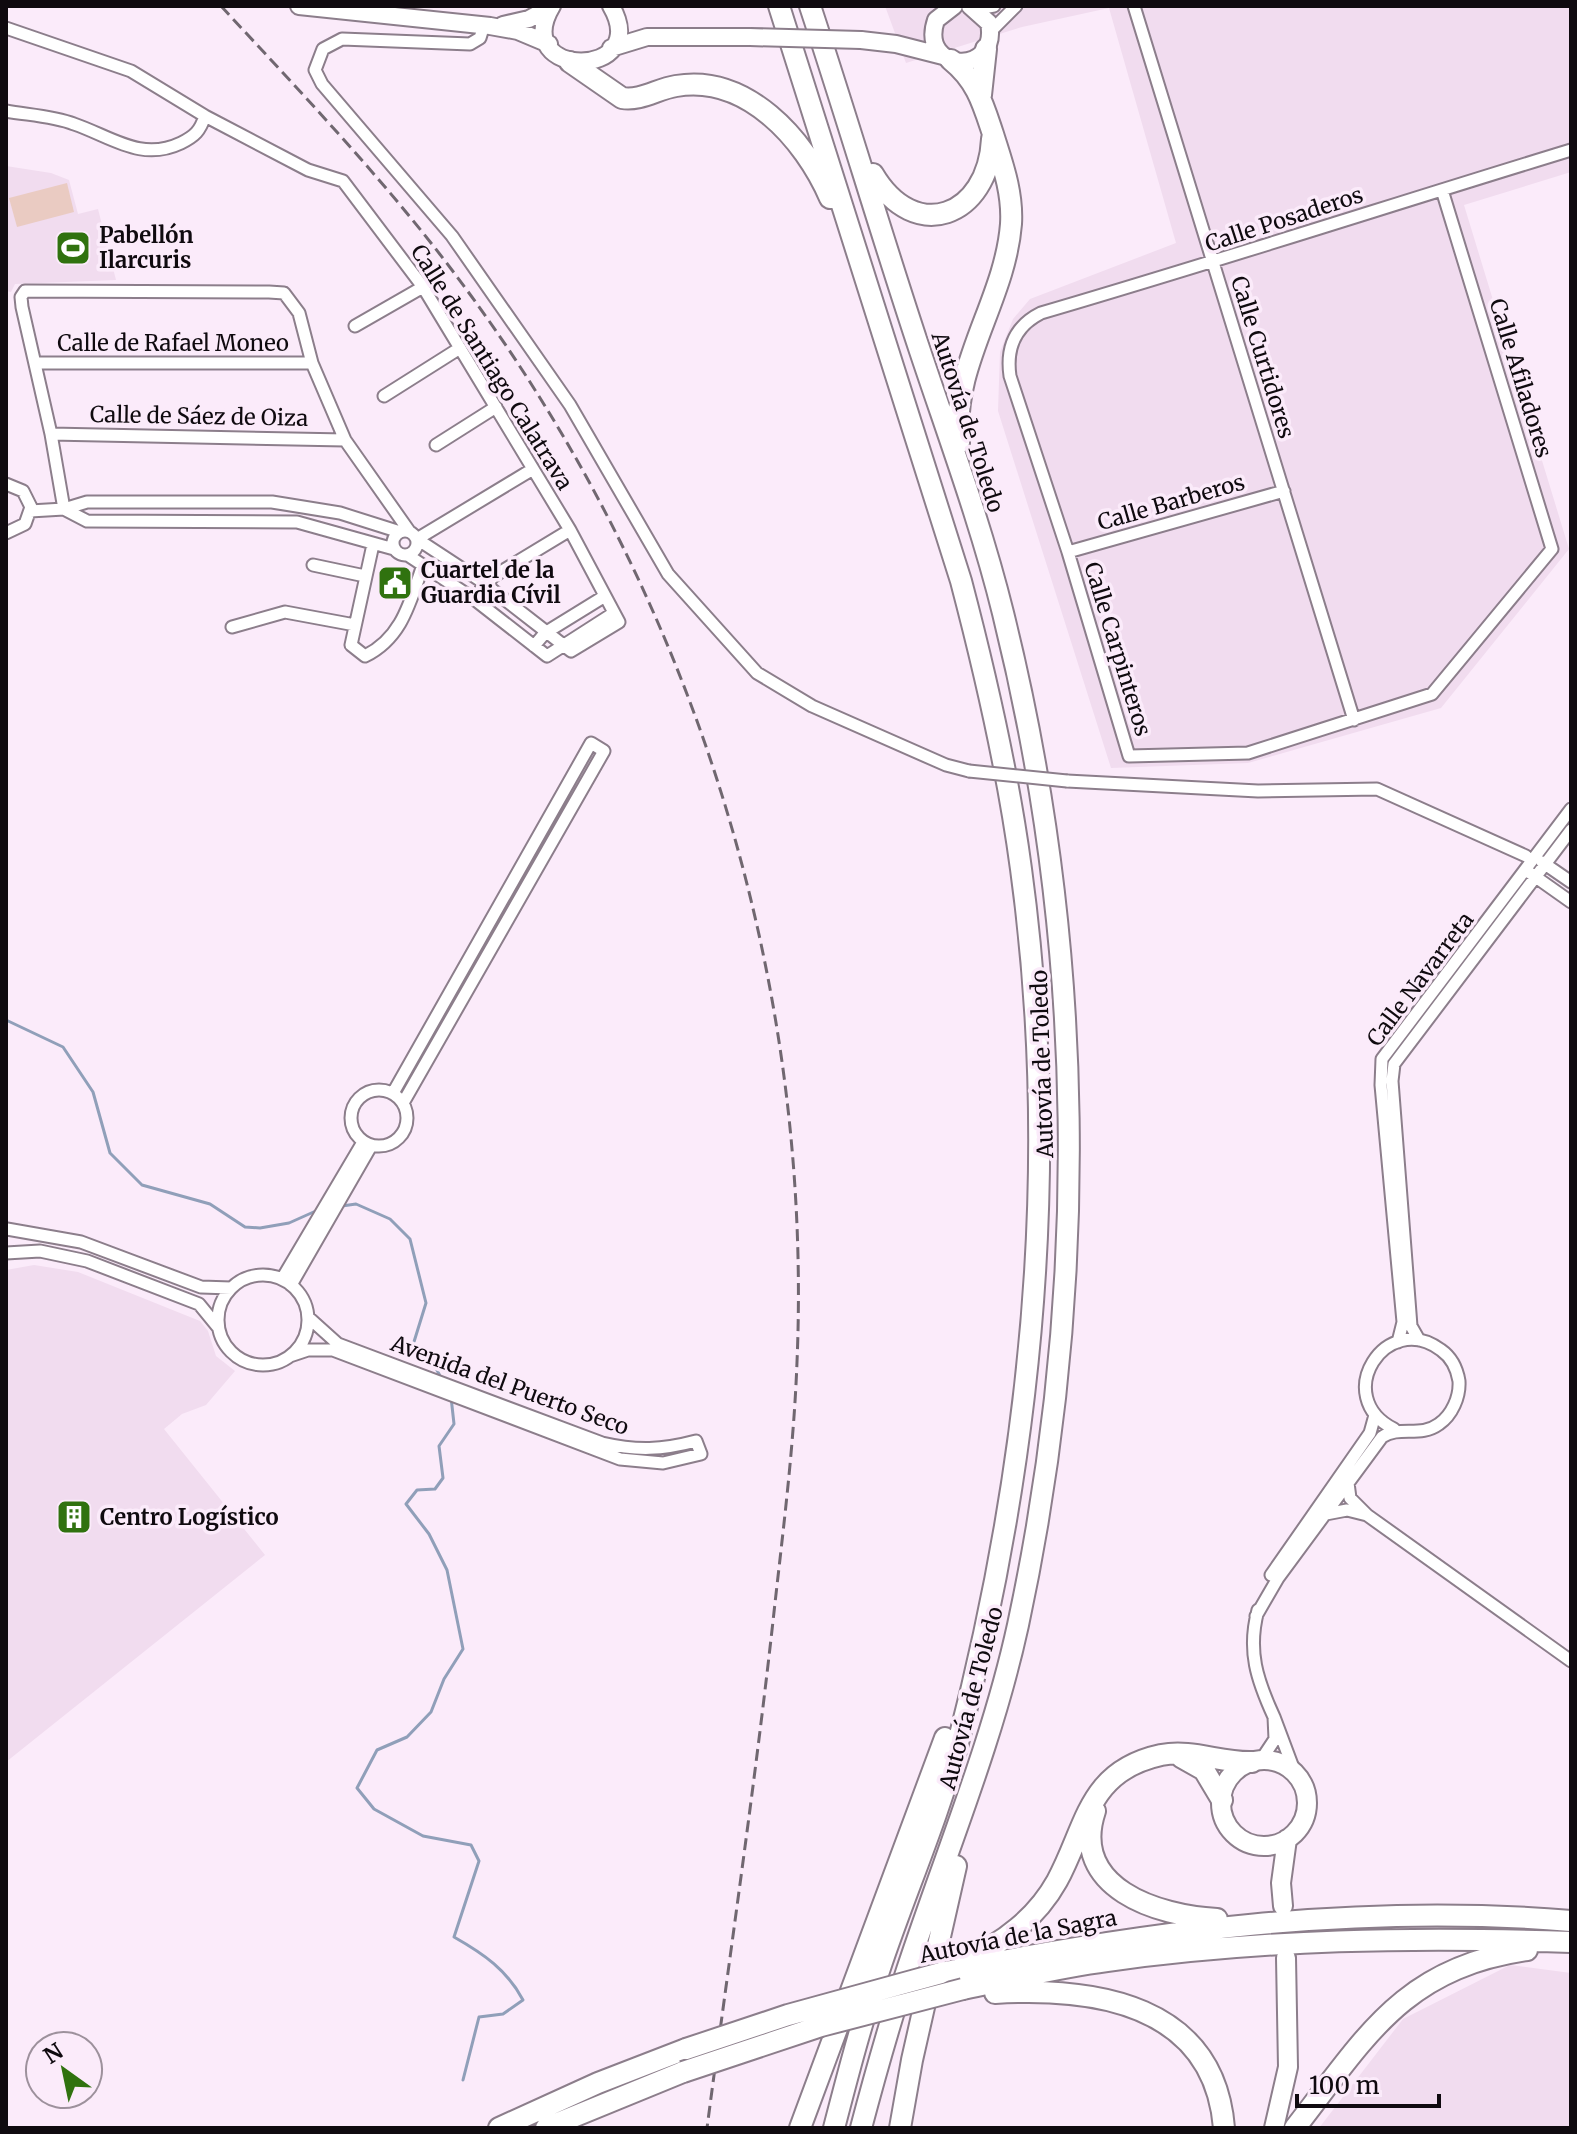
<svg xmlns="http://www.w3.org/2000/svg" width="1577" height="2134" viewBox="0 0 1577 2134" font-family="Merriweather,serif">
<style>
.built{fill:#f1dcef}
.green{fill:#eacbc2}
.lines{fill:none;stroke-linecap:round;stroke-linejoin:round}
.stream{stroke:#909fb9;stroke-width:3}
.street-casing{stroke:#8c7e8b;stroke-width:15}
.secondary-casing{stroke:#8c7e8b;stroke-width:20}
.primary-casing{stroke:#8c7e8b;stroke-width:22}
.highway-casing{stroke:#8c7e8b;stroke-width:24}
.street{stroke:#fff;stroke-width:11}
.secondary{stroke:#fff;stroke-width:16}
.primary{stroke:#fff;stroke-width:18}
.highway{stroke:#fff;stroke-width:20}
.rail{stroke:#706770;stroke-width:3;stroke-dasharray:12 6;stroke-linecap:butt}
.street-bridge-casing{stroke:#8c7e8b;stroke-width:15;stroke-linecap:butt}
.secondary-bridge-casing{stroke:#8c7e8b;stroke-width:20;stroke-linecap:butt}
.highway-bridge-casing{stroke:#8c7e8b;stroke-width:24;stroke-linecap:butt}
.street-bridge{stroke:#fff;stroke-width:11}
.secondary-bridge{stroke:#fff;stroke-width:16}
.highway-bridge{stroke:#fff;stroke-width:20}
.labels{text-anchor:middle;stroke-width:7;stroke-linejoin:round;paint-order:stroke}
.street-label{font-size:22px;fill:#0f0a0f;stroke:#fbebfa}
.poi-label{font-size:22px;font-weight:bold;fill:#0f0a0f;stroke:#fbebfa;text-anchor:start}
</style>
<rect width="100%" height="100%" fill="#fbebfa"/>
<path class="built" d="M 885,6 L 1571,6 L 1571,172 L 1464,205 L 1569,549 L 1441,708 L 1248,763 L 1111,768 L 998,411 L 1000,352 L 1013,319 L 1030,299 L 1176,243 L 1109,8 L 1022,27 L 906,63 Z
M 6,166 L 51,173 L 69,180 L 78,214 L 98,209 L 116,280 L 15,284 L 11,292 L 6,291 Z
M 34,1265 L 78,1272 L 200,1321 L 208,1331 L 216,1356 L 235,1371 L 206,1405 L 182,1414 L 164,1429 L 265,1555 L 6,1762 L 6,1270 Z
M 1510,1965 L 1571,1973 L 1571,2128 L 1319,2128 L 1403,2019 Z"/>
<path class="green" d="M 67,183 L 74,212 L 17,227 L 9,198 Z"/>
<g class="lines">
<path class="stream" d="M 6,1020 L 63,1047 L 93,1092 L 110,1153 L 142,1185 L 210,1204 L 245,1227 L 260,1228 L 289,1223 L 318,1210
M 342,1206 L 356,1204 L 390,1219 L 410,1239 L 426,1303 L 413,1345 L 435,1366 L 442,1380
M 451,1397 L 454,1424 L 439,1446 L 443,1478 L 435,1489 L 417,1490 L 406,1504 L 429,1534 L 447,1570 L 463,1649 L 444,1679 L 431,1712 L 407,1737 L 377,1750 L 357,1788 L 374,1809 L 423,1836 L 471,1845 L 479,1861 L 454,1937 C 484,1954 507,1970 523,2000 L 503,2014 L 479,2017 L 463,2080"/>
<defs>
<path id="street" d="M 1134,6 L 1354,720
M 977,9 L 994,6
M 484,25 L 480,38 L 470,44 L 342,39 L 323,49 L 315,70 L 322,84 L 452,236 L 570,405 L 668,574 L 757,673 L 812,706 L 946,765 L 969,771
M 6,28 L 131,71 L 205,116 L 308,170 L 343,181 L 423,287 L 570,530 L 619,622 L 571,651 L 481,581 L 417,539 L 533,469
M 990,32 L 1016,6
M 6,111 C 28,115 53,116 74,124 C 112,137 141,162 181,143 C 195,136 200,131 205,116
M 1442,190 L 1552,549 L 1432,694 L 1248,753 L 1129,756 L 1068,552 L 1010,376 C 1006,348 1015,326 1041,313 C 1219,261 1394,204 1571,150
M 355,326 L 423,287
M 35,363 L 312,363
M 384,396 L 460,348
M 51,434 L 345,440
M 436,445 L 496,407
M 6,484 L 23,491 L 31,507 L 25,524 L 6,533
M 64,509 L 51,434 L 22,307 L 21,297 L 25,291 L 269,292 L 284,293 L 299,313 L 312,363 L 345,440 L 409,531
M 64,509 L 87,521 L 297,522 L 394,549
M 30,511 L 64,509 L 87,502 L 272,502 L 340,513 L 400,532
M393 543a12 12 0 1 1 24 0a12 12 0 1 1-24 0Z
M 372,549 L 351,645 L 365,656 C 402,638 410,602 423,565
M 1068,552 L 1284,491
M 409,556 L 474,599 L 547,656 L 614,613
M 313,565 L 365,576
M 481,589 L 494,576 L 570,530
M 232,627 L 285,612 L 355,625
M 534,646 L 545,633 L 605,596
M 1067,781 L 1258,791 L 1377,789 L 1526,856
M 1542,862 L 1571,882
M 1530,873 L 1571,902
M351 1118a28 28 0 1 1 56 0a28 28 0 1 1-56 0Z
M 393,1093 L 591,743 L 604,751 L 403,1103
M 7,1229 L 81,1242 L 201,1287 L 231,1288
M 6,1253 L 40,1251 L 87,1261 L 199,1304 L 217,1326
M218 1320a45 45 0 1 1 90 0a45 45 0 1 1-90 0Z
M 282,1279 L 363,1142
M 291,1285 L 371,1146
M 1419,1340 L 1411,1326 L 1392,1081 L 1394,1064 L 1571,830
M 1398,1342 L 1403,1322 L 1381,1085 L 1382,1059 L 1571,809
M 290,1356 L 308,1350 L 333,1350 L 620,1459 L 663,1463 L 701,1454 L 696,1441 C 662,1450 637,1451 602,1443 L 338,1344 L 308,1317
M 1326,1514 L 1347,1510 L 1367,1515 L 1350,1498 L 1348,1483
M 1367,1515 L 1571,1661
M 1271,1575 L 1370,1433 L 1375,1415
M 1258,1610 C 1247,1651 1257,1680 1274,1717
M 1256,1616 L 1278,1578 L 1382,1437 C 1400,1425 1420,1438 1439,1424 C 1452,1415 1460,1397 1459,1381 C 1457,1369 1451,1357 1441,1350 C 1386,1309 1330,1397 1394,1429
M 1261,1760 L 1275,1739 L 1274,1717 L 1295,1773"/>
<path id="secondary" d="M 299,6 L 490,26 L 518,31 L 549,44
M 552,6 C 508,80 654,80 611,6
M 954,6 L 936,20 C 918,73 1000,77 989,23 L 970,6
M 503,25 L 529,19 L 551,7
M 861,40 L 896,44 L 943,56
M 611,48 L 647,37 L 750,37"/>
<path id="primary" d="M1221 1803a43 43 0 1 1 86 0a43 43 0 1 1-86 0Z
M 1283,1906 L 1281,1883 L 1287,1839
M 1274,2128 L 1288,2067 L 1286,1958"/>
<path id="highway" d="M 779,6 L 961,581 C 986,676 1008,771 1021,869 C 1061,1161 1032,1458 958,1743 C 938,1819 905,1893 880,1968 C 862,2020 848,2074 834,2128
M 810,6 C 848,121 882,237 920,351 C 949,438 981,524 1003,613 C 1086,946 1090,1290 1018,1625 C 992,1744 945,1855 907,1970 C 890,2022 875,2075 861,2128
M 951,60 C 977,81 983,104 993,134 C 1002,163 1013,192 1011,224 C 1005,301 951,364 959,443
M 570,62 L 622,98 C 641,101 657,89 676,86 C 746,74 804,138 830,198
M 981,95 L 986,49
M 873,174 C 915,245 988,217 992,139
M 1181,1757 L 1204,1770 L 1222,1800
M 1095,1811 C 1069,1888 1158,1916 1217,1919
M 965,1960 C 1003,1944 1037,1917 1057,1881 C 1087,1826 1087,1771 1161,1755 C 1193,1749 1220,1763 1252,1762
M 941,1973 C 1147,1931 1360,1903 1571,1921
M 963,1989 C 1011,1979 1059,1967 1107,1961 C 1262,1939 1415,1937 1571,1942
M 995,1993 C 1095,1987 1214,2004 1224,2128
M 499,2128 L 598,2083 L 686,2049
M 546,2128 L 683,2072
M 800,2128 L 945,1738
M 900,2128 L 912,2060 L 956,1866
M 1295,2128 C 1366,2037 1403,1968 1527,1950"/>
</defs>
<use href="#street" class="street-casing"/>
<use href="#secondary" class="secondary-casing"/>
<use href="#primary" class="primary-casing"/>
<use href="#highway" class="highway-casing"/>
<use href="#street" class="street"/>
<use href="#secondary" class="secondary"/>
<use href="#primary" class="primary"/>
<use href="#highway" class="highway"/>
<path class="rail" d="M 221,6 C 306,98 395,191 469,293 C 694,600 813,981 797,1362 C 794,1443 784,1523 775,1603 C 756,1778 730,1953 707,2128"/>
<defs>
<path id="street-bridge" d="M 969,771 L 1067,781"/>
<path id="secondary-bridge" d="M 750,37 L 861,40"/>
<path id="highway-bridge" d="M 686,2049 L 788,2015 L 941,1973
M 683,2072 L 821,2026 L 963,1989"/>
</defs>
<use href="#street-bridge" class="street-bridge-casing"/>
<use href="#secondary-bridge" class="secondary-bridge-casing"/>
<use href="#highway-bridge" class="highway-bridge-casing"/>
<use href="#street-bridge" class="street-bridge"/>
<use href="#secondary-bridge" class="secondary-bridge"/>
<use href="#highway-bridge" class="highway-bridge"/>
</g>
<defs>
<symbol id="stadium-square" viewBox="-11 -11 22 22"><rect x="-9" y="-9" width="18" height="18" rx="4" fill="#30720f" stroke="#fbebfa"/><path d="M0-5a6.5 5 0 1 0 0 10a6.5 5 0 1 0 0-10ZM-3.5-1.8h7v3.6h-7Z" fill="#fff"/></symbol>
<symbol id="civic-square" viewBox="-11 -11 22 22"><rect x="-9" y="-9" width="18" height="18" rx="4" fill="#30720f" stroke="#fbebfa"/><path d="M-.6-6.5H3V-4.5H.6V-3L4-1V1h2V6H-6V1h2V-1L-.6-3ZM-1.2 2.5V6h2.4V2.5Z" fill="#fff"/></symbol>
<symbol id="building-square" viewBox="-11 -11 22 22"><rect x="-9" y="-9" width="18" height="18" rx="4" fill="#30720f" stroke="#fbebfa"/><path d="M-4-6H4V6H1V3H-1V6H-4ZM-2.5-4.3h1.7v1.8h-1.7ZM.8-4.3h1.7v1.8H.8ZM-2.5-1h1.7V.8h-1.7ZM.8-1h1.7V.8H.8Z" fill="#fff"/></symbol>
</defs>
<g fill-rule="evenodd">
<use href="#stadium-square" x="53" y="228" width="40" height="40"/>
<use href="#civic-square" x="375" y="563" width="40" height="40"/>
<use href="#building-square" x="54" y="1497" width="40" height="40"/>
</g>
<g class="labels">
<g class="street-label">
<text transform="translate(1284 219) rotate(-18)" y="8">Calle Posaderos</text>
<text x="173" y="351">Calle de Rafael Moneo</text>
<text transform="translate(1263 357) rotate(73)" y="8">Calle Curtidores</text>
<text transform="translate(492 367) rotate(58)" y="8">Calle de Santiago Calatrava</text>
<text transform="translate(1521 378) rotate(73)" y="8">Calle Afiladores</text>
<text transform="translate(199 416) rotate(1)" y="8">Calle de Sáez de Oiza</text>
<text transform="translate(968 422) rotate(72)" y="8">Autovía de Toledo</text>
<text transform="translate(1171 502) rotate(-16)" y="8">Calle Barberos</text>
<text transform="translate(1118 649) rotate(73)" y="8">Calle Carpinteros</text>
<text transform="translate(1420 979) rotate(-53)" y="8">Calle Navarreta</text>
<text transform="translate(1042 1064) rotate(-92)" y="8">Autovía de Toledo</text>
<text transform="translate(510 1385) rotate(20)" y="8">Avenida del Puerto Seco</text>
<text transform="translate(971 1698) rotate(-75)" y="8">Autovía de Toledo</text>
<text transform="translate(1018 1936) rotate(-11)" y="8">Autovía de la Sagra</text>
</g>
<g class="poi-label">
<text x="99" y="243">Pabellón<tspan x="99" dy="25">Ilarcuris</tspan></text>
<text x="421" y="578">Cuartel de la<tspan x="421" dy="25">Guardia Cívil</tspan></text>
<text x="100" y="1525">Centro Logístico</text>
</g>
</g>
<rect width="1577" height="2134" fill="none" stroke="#0f0a0f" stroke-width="16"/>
<g transform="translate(64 2070) rotate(327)"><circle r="38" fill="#fbebfa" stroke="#9d919c" stroke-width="2"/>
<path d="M0-6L14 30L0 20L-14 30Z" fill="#30720f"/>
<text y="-12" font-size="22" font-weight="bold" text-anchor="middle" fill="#0f0a0f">N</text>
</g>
<path d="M1297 2094v12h142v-12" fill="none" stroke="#0f0a0f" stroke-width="4"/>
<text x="1309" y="2094" font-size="24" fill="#0f0a0f" stroke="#fbebfa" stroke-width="6" paint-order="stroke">100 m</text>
</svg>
